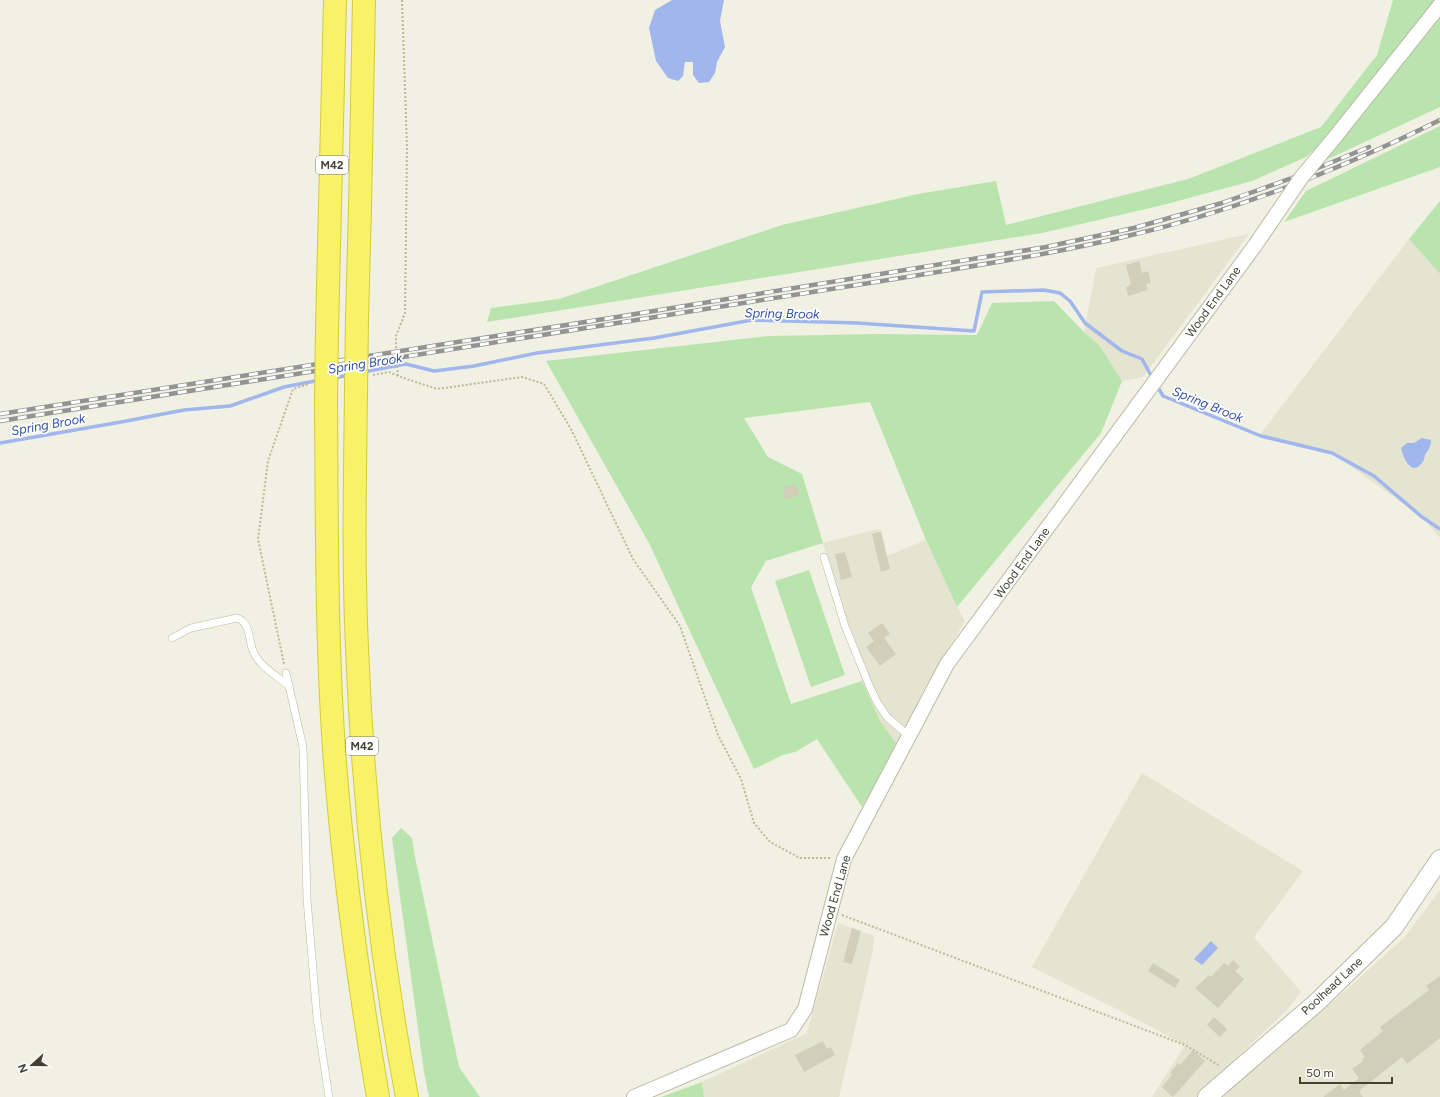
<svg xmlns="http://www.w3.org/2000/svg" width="1440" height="1097" viewBox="0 0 1440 1097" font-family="Figtree,sans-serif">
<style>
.residential{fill:#e4e4d1}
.green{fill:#bae4ad}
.water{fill:#a1b6ec}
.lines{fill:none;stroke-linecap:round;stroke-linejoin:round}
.stream{stroke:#a1b6ec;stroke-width:3.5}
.building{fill:#d1cfb9}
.service-casing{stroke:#bbbaa6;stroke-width:8}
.minor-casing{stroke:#bbbaa6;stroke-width:16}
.tertiary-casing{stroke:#bbbaa6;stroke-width:20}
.motorway-casing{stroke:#d5cb38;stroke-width:24}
.path{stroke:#bcba98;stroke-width:2;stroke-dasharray:2 2;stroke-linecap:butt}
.service{stroke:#fff;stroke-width:7}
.minor{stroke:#fff;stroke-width:14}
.tertiary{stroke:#fff;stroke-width:18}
.motorway{stroke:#f7f268;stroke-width:22}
.rail-casing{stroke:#939393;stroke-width:4.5}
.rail{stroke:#fff;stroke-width:3;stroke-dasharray:9;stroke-linecap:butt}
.minor-bridge-casing{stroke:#bbbaa6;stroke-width:16;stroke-linecap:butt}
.motorway-bridge-casing{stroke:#d5cb38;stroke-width:24;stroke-linecap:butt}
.minor-bridge{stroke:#fff;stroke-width:14}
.motorway-bridge{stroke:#f7f268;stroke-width:22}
.labels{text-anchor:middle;stroke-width:3.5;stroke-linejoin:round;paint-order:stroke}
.shield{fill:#fff;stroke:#7b7a70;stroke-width:1}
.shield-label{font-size:11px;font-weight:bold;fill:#424133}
.street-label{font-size:12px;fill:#424133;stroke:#fff}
.water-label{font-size:13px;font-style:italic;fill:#3353a8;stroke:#fff}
</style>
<rect width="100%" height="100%" fill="#f0f0e3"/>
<path class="residential" d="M 1249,234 L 1143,377 L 1122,381 L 1100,346 L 1084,332 L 1096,268 Z
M 1409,239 L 1440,274 L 1440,538 L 1422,517 L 1332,453 L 1259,436 Z
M 878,529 L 887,556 L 926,540 L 957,607 L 965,621 L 924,689 L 898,746 L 879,721 L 862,681 L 823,543 Z
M 1142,773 L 1303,871 L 1254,937 L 1301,992 L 1287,1010 L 1196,1097 L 1152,1097 L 1185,1045 L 1123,1012 L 1032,967 Z
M 1440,890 L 1440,1097 L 1220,1097 L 1281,1044 L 1328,1006 L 1404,938 Z
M 838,923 L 874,936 L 873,950 L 839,1097 L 704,1097 L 702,1082 L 807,1033 Z"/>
<path class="green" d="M 1393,0 L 1434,0 L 1416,27 L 1340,126 L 1306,157 L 1252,181 L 1163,205 L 1042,233 L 487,322 L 491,308 L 559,299 L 782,225 L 918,194 L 996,181 L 1006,225 L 1188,179 L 1321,127 L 1377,55 Z
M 1440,15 L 1440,107 L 1326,160 Z
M 1440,126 L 1440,167 L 1284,222 L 1306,191 Z
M 1440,201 L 1440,274 L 1409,239 Z
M 1054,301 L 1084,332 L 1100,346 L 1122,381 L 1101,433 L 957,607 L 926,540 L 870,402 L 744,418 L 768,457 L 802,474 L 823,543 L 766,561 L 751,587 L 791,704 L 862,681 L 880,721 L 898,746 L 862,807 L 817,739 L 795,752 L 783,755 L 754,769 L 649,543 L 546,361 L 768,336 L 877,334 L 977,335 L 992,303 Z
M 809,570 L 845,675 L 811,687 L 775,581 Z
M 401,828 L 412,838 L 415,857 L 459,1067 L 480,1097 L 429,1097 L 424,1072 L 392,838 Z
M 702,1082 L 704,1097 L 661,1097 Z"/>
<path class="water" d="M 672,0 L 724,0 L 720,21 L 725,47 L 717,62 L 715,73 L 709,82 L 699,83 L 693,75 L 693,62 L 685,62 L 683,76 L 678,81 L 668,78 L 656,61 L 649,28 L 655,10 Z
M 1422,438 L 1431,440 C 1431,447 1428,450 1425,455 C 1424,459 1424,461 1421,464 C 1411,476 1403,457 1401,448 L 1407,443 L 1414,443 Z
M 1211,941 L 1218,948 L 1202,965 L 1194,959 Z"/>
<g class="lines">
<path class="stream" d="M 363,372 L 406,364 L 434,371 L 474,366 L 537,353 L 654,338 L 752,320 L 857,323 L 974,331 L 982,292 L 1044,290 L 1060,293 L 1070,301 L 1085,323 L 1122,351 L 1142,359 L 1153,379
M 334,378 L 349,375
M 1156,384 L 1163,396 L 1261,436 L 1332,453 L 1374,476 L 1422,517 L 1440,529
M 0,443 L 121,422 L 184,410 L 230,406 L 284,387 L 320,380"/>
</g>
<path class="building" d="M 1139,261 L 1142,273 L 1148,271 L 1151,283 L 1146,284 L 1148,290 L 1128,296 L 1126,287 L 1131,285 L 1126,265 Z
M 797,484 L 799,496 L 785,499 L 783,488 Z
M 881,531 L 890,569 L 881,572 L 872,534 Z
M 845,552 L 852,577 L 841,580 L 835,554 Z
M 882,623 L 890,634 L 884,638 L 896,654 L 880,666 L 866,647 L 874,641 L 868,633 Z
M 852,928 L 861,931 L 852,964 L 843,962 Z
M 1233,960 L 1240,967 L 1235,971 L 1244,979 L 1218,1008 L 1195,988 L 1209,975 L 1211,977 L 1224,963 L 1228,966 Z
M 1153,963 L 1180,980 L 1175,988 L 1148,971 Z
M 1440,976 L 1440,1038 L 1407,1064 L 1402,1057 L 1359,1091 L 1363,1097 L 1323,1097 L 1340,1084 L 1344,1090 L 1359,1078 L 1352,1069 L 1363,1061 L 1362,1059 L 1365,1057 L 1360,1050 L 1383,1031 L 1380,1027 L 1429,990 L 1426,986 Z
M 1214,1017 L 1227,1029 L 1220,1037 L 1207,1025 Z
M 823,1041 L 827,1049 L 831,1047 L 835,1055 L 804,1072 L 795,1055 Z
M 1193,1050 L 1205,1061 L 1173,1097 L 1162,1087 L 1172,1075 L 1170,1073 L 1178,1063 L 1180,1065 Z"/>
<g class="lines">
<defs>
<path id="service" d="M 824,557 L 845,626 L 869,685 L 877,702 L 887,717 L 909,736
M 172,638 L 191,628 L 237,618 C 251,623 248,639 253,651 C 259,666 277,676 289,686
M 286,673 L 303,747 L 307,899 L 317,1018 L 329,1097"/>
<path id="minor" d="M 1335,137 L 1440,5
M 634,1097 L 791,1030 L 805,1009 L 844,859 L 947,664 L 1256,244"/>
<path id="tertiary" d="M 1207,1097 L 1316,1003 L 1394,927 L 1440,859"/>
<path id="motorway" d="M 357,318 L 360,208 L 364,0
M 327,329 L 335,0
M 356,392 C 355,477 353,563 357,648 C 363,799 379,949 407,1097
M 326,402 C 327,522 326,643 335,763 C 344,875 359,986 378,1097"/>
</defs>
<use href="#service" class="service-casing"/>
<use href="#minor" class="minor-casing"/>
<use href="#tertiary" class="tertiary-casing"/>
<use href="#motorway" class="motorway-casing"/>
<path class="path" d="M 402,0 L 407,147 L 405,313 L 396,336 L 396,352 L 398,376 L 437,389 L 522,377 L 544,384 L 571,429 L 633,559 L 680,626 L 718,735 L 741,779 L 754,823 L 770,842 L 800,858 L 831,858
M 373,375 L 389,372 L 398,376
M 284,664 L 258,539 L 268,461 L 293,389 L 309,384
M 842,915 L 1185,1045 L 1220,1066"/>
<use href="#service" class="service"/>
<use href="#minor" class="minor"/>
<use href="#tertiary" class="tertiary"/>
<use href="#motorway" class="motorway"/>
<defs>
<path id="rail" d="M 0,414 L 617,317 L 1046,247 L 1134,228 L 1222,203 L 1303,174 L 1369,147
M 0,421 L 907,277 C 979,265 1052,254 1123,237 C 1234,212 1339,170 1440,120"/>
</defs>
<use href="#rail" class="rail-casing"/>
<use href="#rail" class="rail"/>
<defs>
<path id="minor-bridge" d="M 1256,244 L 1301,178 L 1335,137"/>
<path id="motorway-bridge" d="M 356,392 L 357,318
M 326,402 L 327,329"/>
</defs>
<use href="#minor-bridge" class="minor-bridge-casing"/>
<use href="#motorway-bridge" class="motorway-bridge-casing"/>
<use href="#minor-bridge" class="minor-bridge"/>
<use href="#motorway-bridge" class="motorway-bridge"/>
</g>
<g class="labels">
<g class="shield">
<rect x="316" y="156" width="32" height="18" rx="3"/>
<rect x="346" y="737" width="32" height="18" rx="3"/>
</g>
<g class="shield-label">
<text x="332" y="169">M42</text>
<text x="362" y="750">M42</text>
</g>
<g class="street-label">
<text transform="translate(1213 302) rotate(-54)" y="4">Wood End Lane</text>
<text transform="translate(1022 563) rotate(-54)" y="4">Wood End Lane</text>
<text transform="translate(835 896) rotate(-74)" y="4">Wood End Lane</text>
<text transform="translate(1332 986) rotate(-43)" y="4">Poolhead Lane</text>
</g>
<g class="water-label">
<text transform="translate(782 313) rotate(1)" y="5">Spring Brook</text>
<text transform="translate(365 363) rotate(-9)" y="5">Spring Brook</text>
<text transform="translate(1208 404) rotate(22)" y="5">Spring Brook</text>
<text transform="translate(48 424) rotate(-10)" y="5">Spring Brook</text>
</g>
</g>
<g transform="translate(32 1065) rotate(249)" stroke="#ffffff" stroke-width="3" paint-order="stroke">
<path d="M0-3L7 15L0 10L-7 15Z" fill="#424133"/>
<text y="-6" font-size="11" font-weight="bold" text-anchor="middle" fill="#424133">N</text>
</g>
<path d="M1300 1077v6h92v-6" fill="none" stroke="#424133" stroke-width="2"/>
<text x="1306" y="1077" font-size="12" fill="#424133" stroke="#ffffff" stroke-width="3" paint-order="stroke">50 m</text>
</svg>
